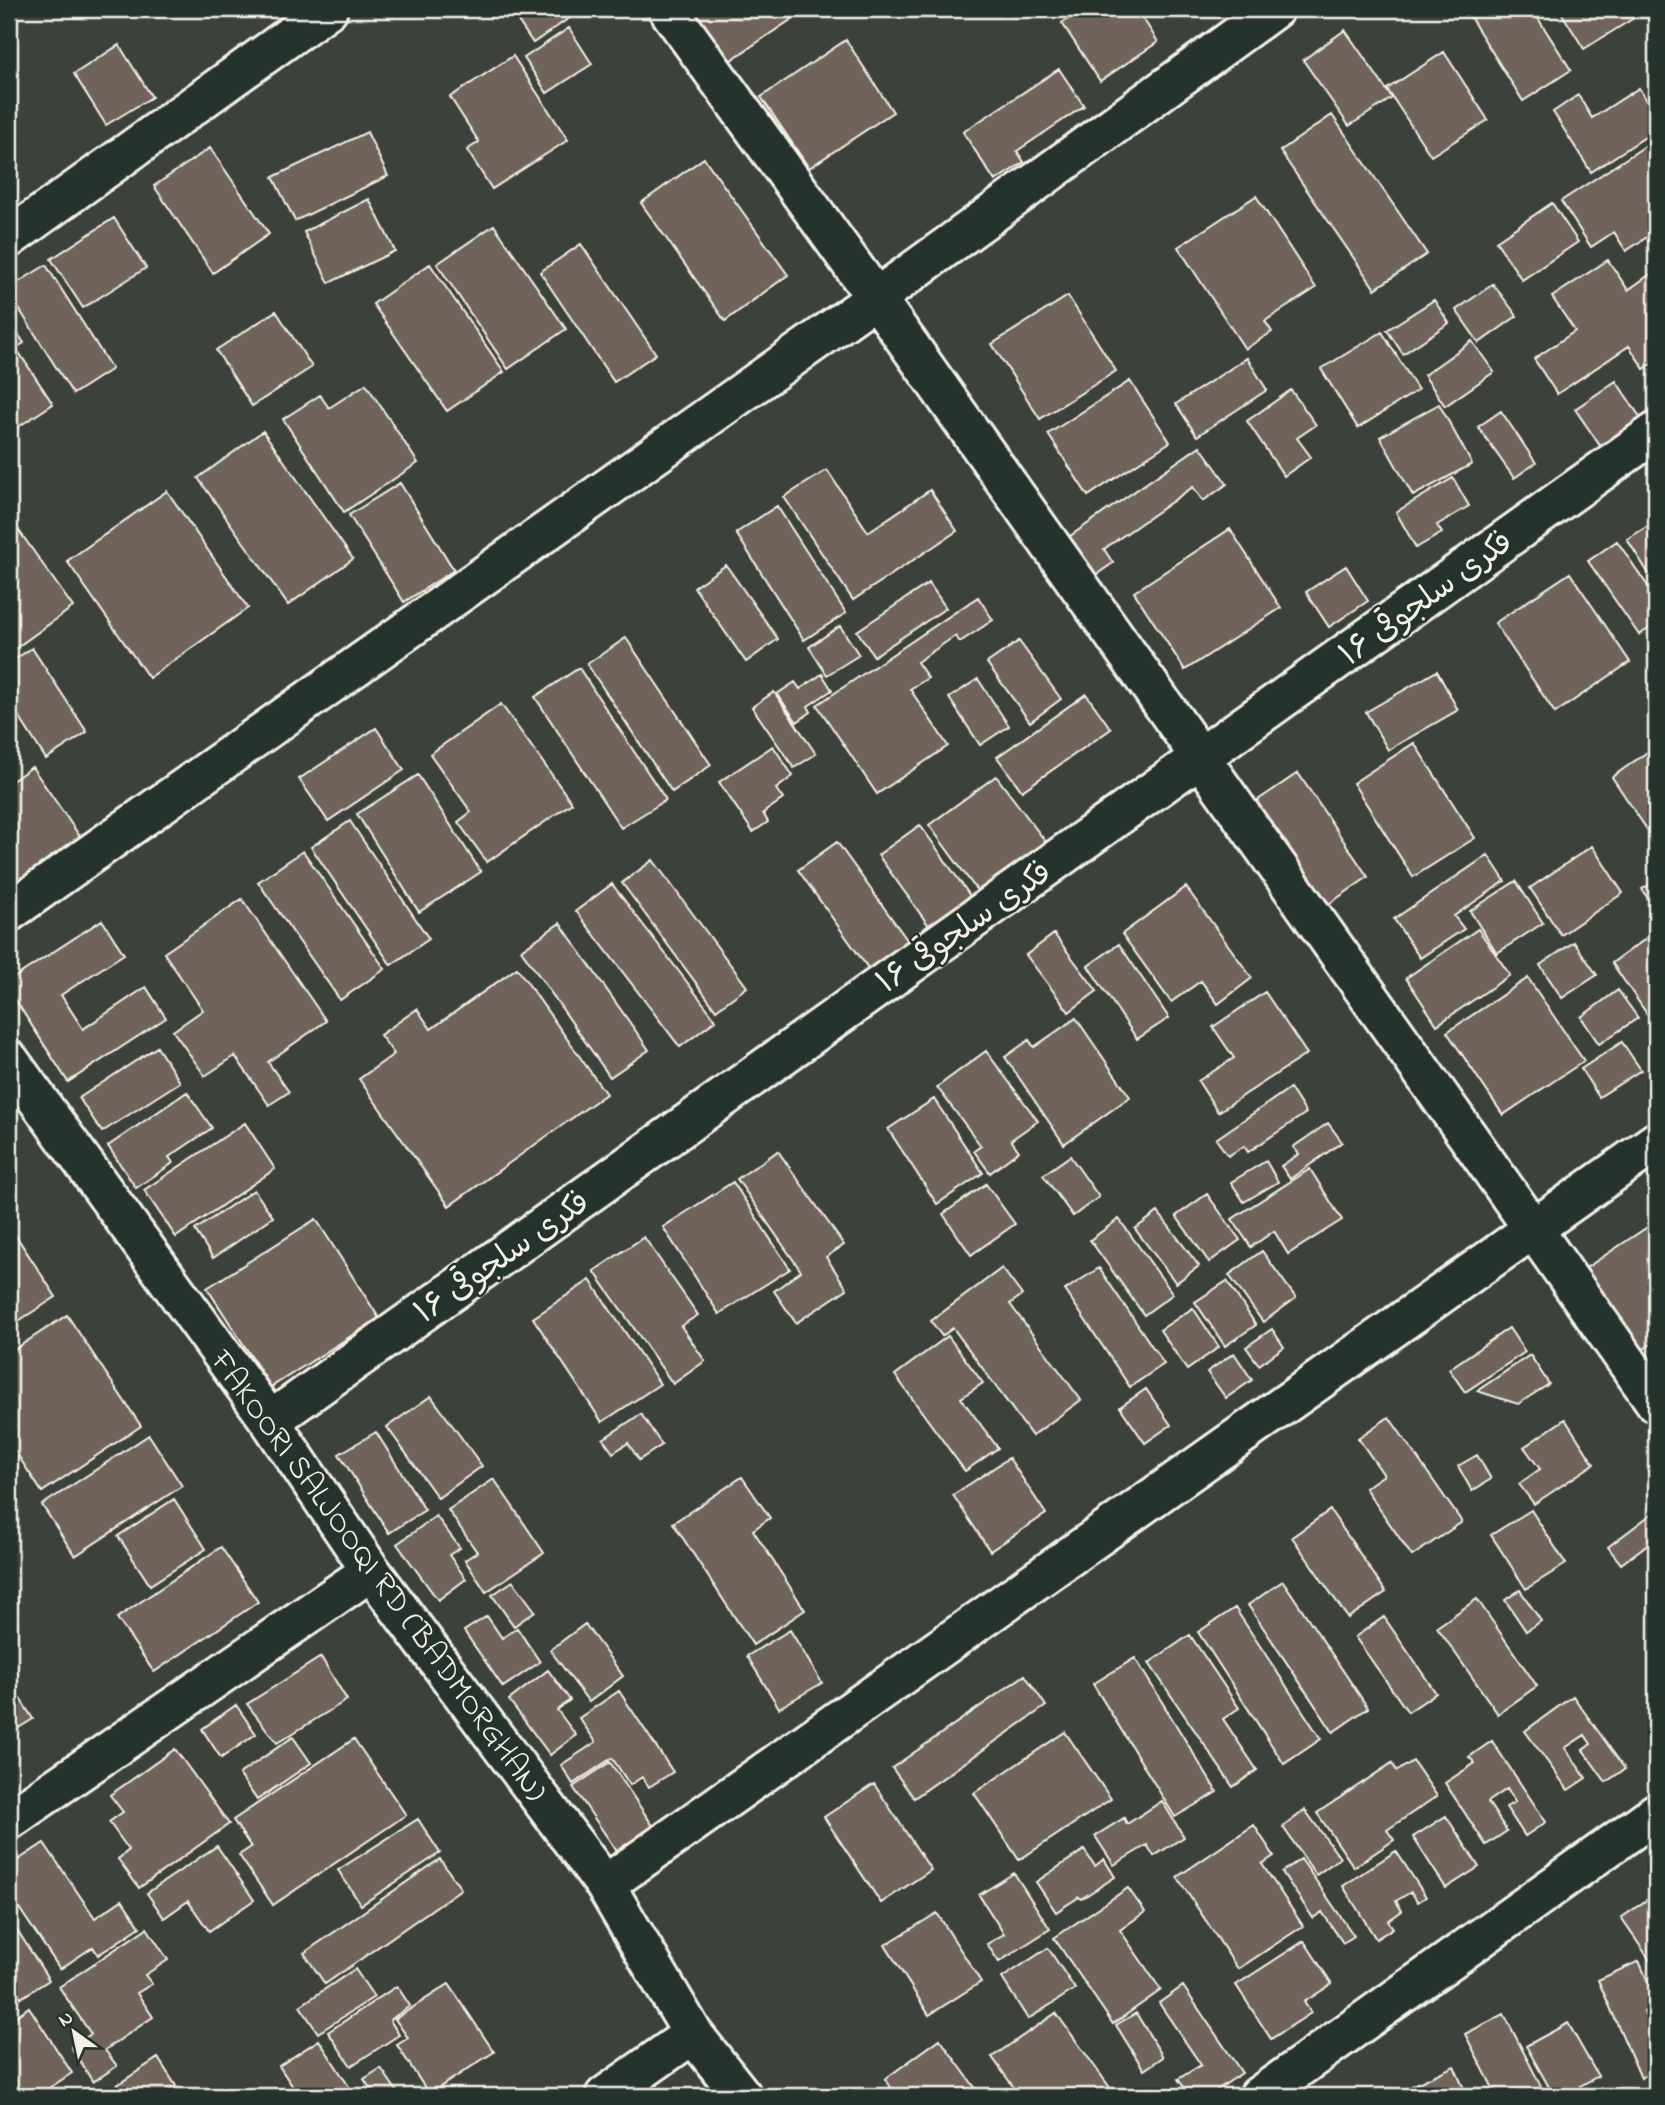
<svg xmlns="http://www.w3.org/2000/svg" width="1665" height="2105" viewBox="0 0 1665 2105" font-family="'Indie Flower','Playpen Sans Arabic',sans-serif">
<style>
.building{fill:#70645c;stroke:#f4f1e8;stroke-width:2}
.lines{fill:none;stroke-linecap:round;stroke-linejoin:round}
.minor-casing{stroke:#f4f1e8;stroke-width:44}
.minor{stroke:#26332d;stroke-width:38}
.labels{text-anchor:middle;stroke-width:5;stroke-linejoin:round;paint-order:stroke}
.street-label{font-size:32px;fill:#f4f1e8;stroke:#26332d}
</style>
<rect width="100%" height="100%" fill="#3c423b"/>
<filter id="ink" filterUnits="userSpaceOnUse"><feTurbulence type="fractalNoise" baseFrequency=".0143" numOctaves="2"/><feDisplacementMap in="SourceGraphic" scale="14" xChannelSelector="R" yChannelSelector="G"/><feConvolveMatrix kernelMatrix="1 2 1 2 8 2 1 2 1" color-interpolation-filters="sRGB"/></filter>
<g filter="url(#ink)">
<path class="building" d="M 9,9 L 26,9 L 9,20 Z
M 510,9 L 576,9 L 578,12 L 533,43 Z
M 691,9 L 807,9 L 728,62 Z
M 1084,9 L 1137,9 L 1158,42 L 1100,81 L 1062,23 Z
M 1465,9 L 1532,9 L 1571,70 L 1523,101 Z
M 1559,9 L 1629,9 L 1634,18 L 1584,49 Z
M 569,28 L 592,64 L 547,93 L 524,58 Z
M 1345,30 L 1392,98 L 1349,126 L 1303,60 Z
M 846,40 L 893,112 L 809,168 L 761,97 Z
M 119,45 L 152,97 L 106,125 L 74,74 Z
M 1444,52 L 1488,120 L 1431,156 L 1387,89 Z
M 513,56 L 568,140 L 492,189 L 467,150 L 479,142 L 450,97 Z
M 1059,69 L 1084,106 L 1017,151 L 1024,162 L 995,181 L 963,132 Z
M 1639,88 L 1656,115 L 1656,130 L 1591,172 L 1553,112 L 1578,95 L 1592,118 Z
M 1332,115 L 1427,254 L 1375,289 L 1280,151 Z
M 367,132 L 388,176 L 295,221 L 273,177 Z
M 1656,139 L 1656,231 L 1626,251 L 1614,232 L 1591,247 L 1561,201 Z
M 210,148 L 269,234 L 213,273 L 154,186 Z
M 704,158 L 788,275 L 725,321 L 641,203 Z
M 1256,196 L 1316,288 L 1265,321 L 1272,332 L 1245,349 L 1178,247 Z
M 369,199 L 395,251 L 329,283 L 304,232 Z
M 1552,203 L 1578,242 L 1522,280 L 1496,241 Z
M 114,218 L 146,268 L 83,308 L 51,259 Z
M 494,225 L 566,329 L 508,369 L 437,264 Z
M 581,244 L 656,354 L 614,382 L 540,272 Z
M 1608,260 L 1628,290 L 1656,270 L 1656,361 L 1644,369 L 1629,346 L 1557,394 L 1534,359 L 1575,331 L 1552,297 Z
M 430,264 L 504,372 L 447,411 L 373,304 Z
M 46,265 L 112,369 L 73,394 L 9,293 L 9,288 Z
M 1493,284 L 1517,316 L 1479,343 L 1456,310 Z
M 1068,296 L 1116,371 L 1040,419 L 992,344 Z
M 1434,300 L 1449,323 L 1403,354 L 1387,330 Z
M 276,311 L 312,367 L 252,406 L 216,350 Z
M 9,320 L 24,343 L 16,348 L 53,404 L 9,433 Z
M 1382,332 L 1418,390 L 1358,428 L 1321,369 Z
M 1472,341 L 1494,372 L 1445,406 L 1424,375 Z
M 1247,358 L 1267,390 L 1197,436 L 1176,404 Z
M 1130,381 L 1170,442 L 1088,496 L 1048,434 Z
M 1616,381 L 1644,423 L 1603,450 L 1575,409 Z
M 366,384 L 418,463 L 344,512 L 283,419 L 320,395 L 329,408 Z
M 1291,390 L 1316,425 L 1297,438 L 1311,457 L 1284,476 L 1247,421 Z
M 1439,404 L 1472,464 L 1413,496 L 1380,437 Z
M 1501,411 L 1536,463 L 1514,478 L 1478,427 Z
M 263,431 L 353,559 L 288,605 L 198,478 Z
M 1200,446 L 1227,484 L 1203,501 L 1193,487 L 1104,549 L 1113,563 L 1087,581 L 1060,543 Z
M 827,470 L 868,532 L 930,490 L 957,531 L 853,600 L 784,497 Z
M 1453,478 L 1469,506 L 1437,525 L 1442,533 L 1416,548 L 1396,512 Z
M 400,483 L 454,570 L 404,602 L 349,515 Z
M 167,491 L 248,608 L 149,678 L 67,561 Z
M 777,506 L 846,613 L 804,640 L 736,533 Z
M 10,518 L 73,607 L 9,653 L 9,519 Z
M 1648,526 L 1656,538 L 1656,569 L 1649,574 L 1627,539 Z
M 1230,529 L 1281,608 L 1185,670 L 1134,592 Z
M 1617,541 L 1656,598 L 1656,624 L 1639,635 L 1588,561 Z
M 726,565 L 778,639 L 746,662 L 694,587 Z
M 1346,566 L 1368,601 L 1329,627 L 1306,592 Z
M 1570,573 L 1630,662 L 1555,713 L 1495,623 Z
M 929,583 L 946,608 L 874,656 L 857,631 Z
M 978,597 L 993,620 L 960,642 L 955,636 L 917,662 L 928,678 L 910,689 L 948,746 L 877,794 L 817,705 Z
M 840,626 L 859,655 L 827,675 L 809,647 Z
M 626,638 L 711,765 L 672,792 L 587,664 Z
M 1019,641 L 1061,699 L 1030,722 L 987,663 Z
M 32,648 L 87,732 L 46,759 L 9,701 L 9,663 Z
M 579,668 L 666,800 L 621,828 L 535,697 Z
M 1437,671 L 1458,710 L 1388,750 L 1366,712 Z
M 822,674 L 832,690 L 808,706 L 811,712 L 797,722 L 777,694 L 795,682 L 800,689 Z
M 978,679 L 1009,726 L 980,745 L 949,698 Z
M 774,692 L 816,754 L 794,768 L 752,707 Z
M 1086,694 L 1111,729 L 1022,791 L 997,757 Z
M 501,704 L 572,803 L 487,862 L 458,822 L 471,812 L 430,754 Z
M 376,728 L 404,770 L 328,821 L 299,779 Z
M 1414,743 L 1475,838 L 1413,877 L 1353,783 Z
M 773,746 L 793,776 L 776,789 L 783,799 L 763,813 L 768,822 L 753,832 L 719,782 Z
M 1656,746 L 1656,843 L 1612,777 Z
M 32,767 L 81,838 L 9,887 L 9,783 Z
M 1298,773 L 1368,877 L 1317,912 L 1246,808 Z
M 418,775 L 481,872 L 419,912 L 357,814 Z
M 996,776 L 1049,846 L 981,896 L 929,825 Z
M 350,821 L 429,939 L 391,965 L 311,847 Z
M 920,825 L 973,900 L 932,930 L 878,855 Z
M 837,842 L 910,944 L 871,972 L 798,870 Z
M 1592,846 L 1623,893 L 1561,935 L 1530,888 Z
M 303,851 L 385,969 L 340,1000 L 258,882 Z
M 1488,855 L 1505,881 L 1454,916 L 1464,929 L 1420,958 L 1394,919 Z
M 653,860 L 747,987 L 716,1010 L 622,883 Z
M 1516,881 L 1543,923 L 1497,953 L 1470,911 Z
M 1656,881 L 1656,912 L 1642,889 Z
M 612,884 L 716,1020 L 680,1047 L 576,911 Z
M 1186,887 L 1252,978 L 1218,1004 L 1201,981 L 1171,1002 L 1122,934 Z
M 242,899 L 326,1021 L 268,1062 L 289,1092 L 269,1105 L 235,1056 L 205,1076 L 173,1031 L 203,1010 L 164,953 Z
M 102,920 L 124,954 L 61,995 L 83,1029 L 146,987 L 166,1018 L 68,1082 L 9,990 L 9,981 Z
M 560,923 L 649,1050 L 610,1077 L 521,950 Z
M 1478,929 L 1510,975 L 1437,1025 L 1406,978 Z
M 1054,934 L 1097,991 L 1069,1012 L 1026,955 Z
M 1647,938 L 1656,951 L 1656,1027 L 1612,963 Z
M 1574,942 L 1597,975 L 1562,998 L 1540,965 Z
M 1119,944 L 1169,1018 L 1137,1039 L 1088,966 Z
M 517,968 L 606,1094 L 449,1206 L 359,1079 L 394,1054 L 380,1035 L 417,1009 L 431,1029 Z
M 1528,978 L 1584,1061 L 1503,1115 L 1447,1032 Z
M 1618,990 L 1638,1018 L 1599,1044 L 1581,1017 Z
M 1265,992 L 1307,1054 L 1218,1112 L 1198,1081 L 1234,1058 L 1213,1027 Z
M 1076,1018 L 1130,1097 L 1064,1144 L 1005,1057 L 1029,1040 L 1034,1047 Z
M 1622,1042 L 1641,1070 L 1599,1097 L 1581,1069 Z
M 157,1047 L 180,1082 L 102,1132 L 79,1098 Z
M 986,1051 L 1038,1121 L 1011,1140 L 1019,1151 L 990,1173 L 974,1151 L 981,1146 L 937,1087 Z
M 1290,1088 L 1306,1113 L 1248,1152 L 1244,1146 L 1228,1156 L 1216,1139 Z
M 187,1092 L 212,1128 L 169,1157 L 173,1163 L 136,1188 L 108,1146 Z
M 934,1099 L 983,1173 L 937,1204 L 888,1129 Z
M 245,1123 L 275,1169 L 176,1237 L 144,1190 Z
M 1328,1123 L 1342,1142 L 1290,1179 L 1281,1166 L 1299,1154 L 1293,1147 Z
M 778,1151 L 844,1245 L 826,1257 L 847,1289 L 796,1323 L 774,1291 L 801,1271 L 737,1179 Z
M 1070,1156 L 1099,1197 L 1073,1216 L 1043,1175 Z
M 1266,1161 L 1278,1182 L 1244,1202 L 1231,1182 Z
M 1310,1169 L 1342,1220 L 1288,1254 L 1274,1231 L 1251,1247 L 1232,1219 Z
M 733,1182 L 790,1269 L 719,1314 L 663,1227 Z
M 986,1184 L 1015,1224 L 971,1255 L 943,1214 Z
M 254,1190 L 273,1217 L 213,1258 L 195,1230 Z
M 1207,1194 L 1240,1240 L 1209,1262 L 1176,1216 Z
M 1158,1212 L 1199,1266 L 1176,1283 L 1135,1229 Z
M 316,1219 L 379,1318 L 271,1387 L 207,1288 Z
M 1119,1219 L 1173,1294 L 1144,1315 L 1090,1240 Z
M 1655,1222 L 1656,1224 L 1656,1323 L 1651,1327 L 1656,1335 L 1656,1341 L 1636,1354 L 1580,1272 Z
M 9,1225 L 56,1297 L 9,1327 Z
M 644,1237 L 698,1315 L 681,1326 L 705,1361 L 673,1384 L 594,1271 Z
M 1262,1251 L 1296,1298 L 1263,1322 L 1229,1275 Z
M 1002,1268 L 1022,1295 L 1010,1304 L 1081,1400 L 1032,1436 L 953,1328 L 942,1336 L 931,1321 Z
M 1099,1268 L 1164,1364 L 1130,1387 L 1065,1290 Z
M 590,1280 L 660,1384 L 602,1422 L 533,1318 Z
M 1227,1281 L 1256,1325 L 1225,1346 L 1195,1302 Z
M 1193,1308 L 1219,1347 L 1187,1370 L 1160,1330 Z
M 67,1315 L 141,1426 L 42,1492 L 9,1442 L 9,1353 Z
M 1509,1328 L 1525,1352 L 1465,1392 L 1449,1369 Z
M 1272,1329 L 1284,1347 L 1259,1365 L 1246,1347 Z
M 948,1336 L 983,1383 L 961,1398 L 998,1448 L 965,1471 L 895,1375 Z
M 1234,1353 L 1252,1380 L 1226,1398 L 1207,1372 Z
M 1530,1355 L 1549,1384 L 1518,1404 L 1477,1391 Z
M 1146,1389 L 1171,1425 L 1145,1443 L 1120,1407 Z
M 431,1396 L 482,1466 L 438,1498 L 387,1427 Z
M 641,1414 L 662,1445 L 639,1460 L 628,1443 L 613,1453 L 603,1439 Z
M 1389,1417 L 1462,1522 L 1412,1556 L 1365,1488 L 1384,1475 L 1358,1438 Z
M 1565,1419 L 1594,1464 L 1534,1504 L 1519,1484 L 1540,1469 L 1524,1447 Z
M 376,1432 L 425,1510 L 389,1533 L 339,1454 Z
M 149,1435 L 182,1486 L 75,1556 L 42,1505 Z
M 1477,1455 L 1491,1479 L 1472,1491 L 1458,1466 Z
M 1009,1458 L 1046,1514 L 990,1551 L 953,1495 Z
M 742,1477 L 770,1518 L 753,1530 L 805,1610 L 753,1645 L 673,1523 Z
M 494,1479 L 544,1553 L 486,1592 L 465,1560 L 477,1552 L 448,1510 Z
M 174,1499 L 206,1549 L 150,1585 L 118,1536 Z
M 1330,1510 L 1386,1592 L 1348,1618 L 1292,1537 Z
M 1531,1510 L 1566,1564 L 1526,1589 L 1491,1535 Z
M 1654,1512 L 1656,1515 L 1656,1538 L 1621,1564 L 1608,1547 Z
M 436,1516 L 460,1548 L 449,1555 L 466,1579 L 438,1600 L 397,1544 Z
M 221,1547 L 258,1602 L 154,1672 L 117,1618 Z
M 513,1581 L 535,1611 L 514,1626 L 492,1595 Z
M 1283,1581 L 1368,1708 L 1333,1732 L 1248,1605 Z
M 1520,1590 L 1541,1621 L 1526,1631 L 1505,1600 Z
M 1477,1599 L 1537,1686 L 1498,1714 L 1437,1627 Z
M 1235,1608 L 1321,1739 L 1284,1764 L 1198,1632 Z
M 487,1616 L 502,1638 L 517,1628 L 540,1662 L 503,1687 L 464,1631 Z
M 1384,1617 L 1436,1693 L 1408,1712 L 1355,1637 Z
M 585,1624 L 623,1676 L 589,1702 L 550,1650 Z
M 790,1630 L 822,1683 L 779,1708 L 747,1656 Z
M 1190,1635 L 1239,1708 L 1223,1719 L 1257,1770 L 1233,1787 L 1149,1663 Z
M 321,1657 L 347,1700 L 277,1743 L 247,1704 Z
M 1135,1658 L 1217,1792 L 1175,1817 L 1093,1684 Z
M 548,1670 L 570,1700 L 557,1710 L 576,1735 L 550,1755 L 509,1700 Z
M 1025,1675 L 1046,1706 L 914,1798 L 892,1768 Z
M 9,1681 L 33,1719 L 9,1734 Z
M 619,1691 L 673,1772 L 649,1787 L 642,1777 L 630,1785 L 612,1758 L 573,1784 L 561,1765 L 596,1742 L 579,1718 Z
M 1573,1696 L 1625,1769 L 1606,1782 L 1583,1750 L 1591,1744 L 1585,1735 L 1565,1748 L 1586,1778 L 1568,1790 L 1525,1731 Z
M 236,1705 L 256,1734 L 221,1758 L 202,1729 Z
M 1065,1732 L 1111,1799 L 1019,1860 L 974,1793 Z
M 293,1737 L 311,1763 L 257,1800 L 239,1774 Z
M 354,1739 L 406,1815 L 273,1905 L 239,1855 L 251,1847 L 233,1820 Z
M 1492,1741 L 1546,1822 L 1525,1836 L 1506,1807 L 1515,1802 L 1507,1789 L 1488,1802 L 1507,1831 L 1486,1845 L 1445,1783 L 1475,1763 L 1469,1757 Z
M 175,1749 L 229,1824 L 139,1888 L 118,1859 L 129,1850 L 109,1822 L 123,1812 L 110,1795 Z
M 1413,1761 L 1437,1796 L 1387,1830 L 1394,1840 L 1354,1867 L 1317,1813 L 1392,1763 L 1397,1771 Z
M 610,1762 L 657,1832 L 620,1856 L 573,1787 Z
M 874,1784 L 931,1870 L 881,1903 L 824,1817 Z
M 1162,1801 L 1184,1837 L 1154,1856 L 1147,1845 L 1114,1865 L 1095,1836 L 1124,1818 L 1127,1824 Z
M 1305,1810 L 1340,1858 L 1316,1875 L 1283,1827 Z
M 1446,1816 L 1479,1867 L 1446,1888 L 1413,1837 Z
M 418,1819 L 440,1853 L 361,1905 L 338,1870 Z
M 1254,1825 L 1274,1856 L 1262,1864 L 1303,1926 L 1238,1969 L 1177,1877 Z
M 44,1843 L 95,1918 L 122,1900 L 140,1927 L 98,1955 L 93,1947 L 60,1969 L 9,1893 L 9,1866 Z
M 217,1846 L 254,1900 L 209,1931 L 188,1901 L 164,1918 L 147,1893 Z
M 1084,1850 L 1095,1866 L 1104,1859 L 1115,1877 L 1081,1899 L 1079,1897 L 1056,1912 L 1036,1882 Z
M 1396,1851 L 1426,1897 L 1418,1902 L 1411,1892 L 1396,1901 L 1402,1911 L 1388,1921 L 1393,1928 L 1376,1939 L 1343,1886 Z
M 440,1859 L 461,1889 L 325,1984 L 304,1953 Z
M 1301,1859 L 1354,1936 L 1343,1943 L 1322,1912 L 1313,1918 L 1282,1872 Z
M 1014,1873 L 1050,1929 L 999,1962 L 987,1944 L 1004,1934 L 979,1895 Z
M 1128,1888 L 1145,1912 L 1120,1930 L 1161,1990 L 1113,2024 L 1054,1938 Z
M 1655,1894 L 1656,1896 L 1656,1969 L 1621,1918 Z
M 937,1913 L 981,1982 L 929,2015 L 885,1945 Z
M 9,1917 L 49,1980 L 21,1998 L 9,1979 Z
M 147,1928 L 168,1960 L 145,1975 L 152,1984 L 137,1993 L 153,2017 L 105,2050 L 117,2066 L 93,2082 L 71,2047 L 91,2034 L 59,1987 Z
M 1304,1941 L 1332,1984 L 1304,2002 L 1311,2013 L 1271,2039 L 1236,1985 Z
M 1048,1948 L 1075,1989 L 1028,2019 L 1002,1978 Z
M 1639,1961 L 1656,2000 L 1656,2007 L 1644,2012 L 1656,2039 L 1656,2070 L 1641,2078 L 1598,1980 Z
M 355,1969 L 374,1997 L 318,2033 L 300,2006 Z
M 449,1984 L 494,2052 L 429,2094 L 397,2045 L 408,2038 L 395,2019 Z
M 397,1986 L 410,2006 L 390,2020 L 399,2035 L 351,2066 L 328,2032 Z
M 1183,1986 L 1242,2073 L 1208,2096 L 1190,2096 L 1178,2079 L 1201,2065 L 1159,2003 Z
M 29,2007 L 72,2073 L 37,2096 L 9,2096 L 9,2021 Z
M 1056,2013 L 1116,2096 L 1020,2096 L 992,2057 Z
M 1136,2013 L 1163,2057 L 1144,2070 L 1116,2025 Z
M 1504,2014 L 1543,2090 L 1531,2096 L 1497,2096 L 1465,2034 Z
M 1568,2023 L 1598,2076 L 1580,2086 L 1586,2096 L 1554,2096 L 1526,2046 Z
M 940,2039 L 981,2096 L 897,2096 L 885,2079 Z
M 319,2040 L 355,2096 L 299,2096 L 279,2066 Z
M 158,2058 L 176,2086 L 161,2096 L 111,2096 L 108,2091 Z
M 1454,2066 L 1467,2096 L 1401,2096 L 1399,2092 Z
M 381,2068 L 400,2096 L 375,2096 L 364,2079 Z"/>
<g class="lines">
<defs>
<path id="minor" d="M 668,9 L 876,298 L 1656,1403
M 9,238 L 328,9
M 9,912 L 876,298 L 1274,9
M 9,1060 L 270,1421 L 371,1571 L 605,1885 L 693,2034 L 742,2096
M 270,1421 L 1656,432
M 9,1820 L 371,1571
M 605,1885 L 1656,1142
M 605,2096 L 693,2034
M 1259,2096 L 1656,1813"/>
</defs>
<use href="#minor" class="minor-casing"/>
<use href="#minor" class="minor"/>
</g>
</g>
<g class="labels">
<g class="street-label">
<text transform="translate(1425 597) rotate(-36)" y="11">فکری سلجوقی ۱۶</text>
<text transform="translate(963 926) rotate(-35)" y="11">فکری سلجوقی ۱۶</text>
<text transform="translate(501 1256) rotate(-35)" y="11">فکری سلجوقی ۱۶</text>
<text transform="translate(380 1575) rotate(54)" y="11">FAKOORI SALJOOQI RD (BADMORGHAN)</text>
</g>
</g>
<rect width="1665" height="2105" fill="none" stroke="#26332d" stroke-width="35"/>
<rect x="18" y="18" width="1630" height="2070" fill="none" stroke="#f4f1e8" stroke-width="2.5" filter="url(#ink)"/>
<g transform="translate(74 2032) rotate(327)" stroke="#26332d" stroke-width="5" paint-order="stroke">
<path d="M0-5L12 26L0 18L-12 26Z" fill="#f4f1e8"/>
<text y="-10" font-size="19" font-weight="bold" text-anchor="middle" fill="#f4f1e8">N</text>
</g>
</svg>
